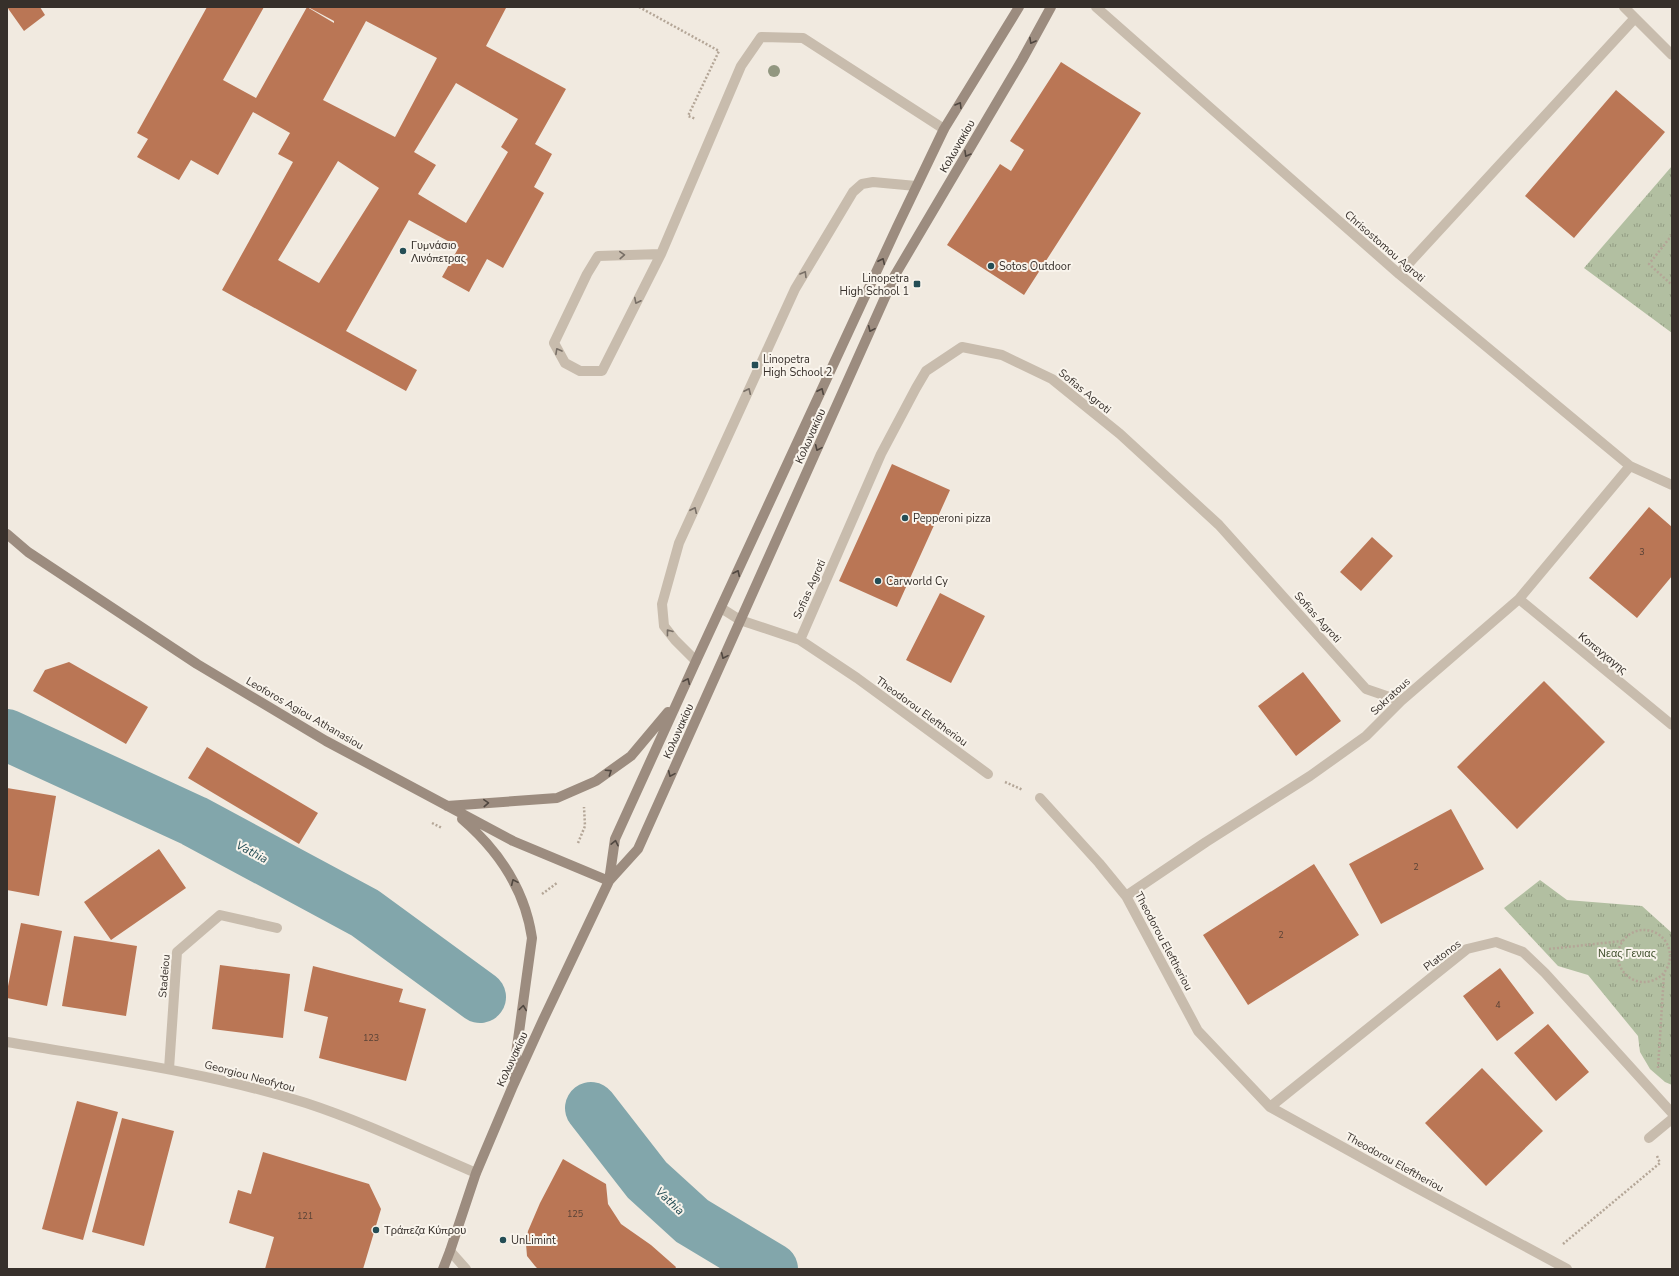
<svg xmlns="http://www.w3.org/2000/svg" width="1679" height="1276" viewBox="0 0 1679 1276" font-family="'Nunito Sans',sans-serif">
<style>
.grass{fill:url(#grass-tufts)}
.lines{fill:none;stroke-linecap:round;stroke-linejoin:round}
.river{stroke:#82a6ab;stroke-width:52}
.building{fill:#ba7655;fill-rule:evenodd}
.path{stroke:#b4a697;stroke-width:2.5;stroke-dasharray:2 2;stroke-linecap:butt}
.service{stroke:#c8bcad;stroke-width:10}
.minor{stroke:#c8bcad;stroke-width:10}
.tertiary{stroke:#c8bcad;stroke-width:10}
.secondary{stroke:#9c8c7f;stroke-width:10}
.tree{fill:#929780}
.oneway{stroke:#504740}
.oneway2{stroke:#786f66}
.poi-dot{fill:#244d55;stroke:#f9f4ec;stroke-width:1.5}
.labels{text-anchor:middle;stroke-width:4;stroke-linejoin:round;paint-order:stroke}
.number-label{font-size:9px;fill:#584236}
.street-label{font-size:11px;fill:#37302b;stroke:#f9f4ec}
.poi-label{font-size:11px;fill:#37302b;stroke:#f9f4ec;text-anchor:start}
.park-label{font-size:11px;fill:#445331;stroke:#f9f4ec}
.water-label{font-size:12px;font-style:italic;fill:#244d55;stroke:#f9f4ec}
</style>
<defs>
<pattern id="grass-tufts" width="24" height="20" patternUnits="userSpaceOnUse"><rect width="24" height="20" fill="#b2bfa1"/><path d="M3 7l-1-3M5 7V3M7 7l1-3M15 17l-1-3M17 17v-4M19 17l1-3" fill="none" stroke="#929c83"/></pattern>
</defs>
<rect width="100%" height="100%" fill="#f1eae0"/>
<path class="grass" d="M 1672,166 L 1672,333 L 1584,268 Z
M 1540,880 L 1567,900 L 1642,906 L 1672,933 L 1672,1085 L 1665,1082 L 1650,1069 L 1640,1052 L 1638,1036 L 1588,975 L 1558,966 L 1504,908 Z"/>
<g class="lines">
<path class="river" d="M 7,735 L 194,821 L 365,913 L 480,997
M 591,1108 L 647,1180 L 692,1221 L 772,1269"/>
</g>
<path class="building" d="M 7,7 L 40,7 L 45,15 L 24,31 Z
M 207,7 L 264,7 L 223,80 L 256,98 L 307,7 L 334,23 L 334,21 L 308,7 L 505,7 L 506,8 L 486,46 L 566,89 L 535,144 L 552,154 L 534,187 L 544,193 L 503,268 L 487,259 L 469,292 L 442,277 L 459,247 L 409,220 L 346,331 L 417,370 L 406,391 L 222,290 L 293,162 L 278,154 L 290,133 L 253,112 L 218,175 L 191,160 L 179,180 L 137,157 L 148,139 L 137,133 ZM 366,21 L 437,58 L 395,137 L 323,100 ZM 456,83 L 518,119 L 501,147 L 508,152 L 466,223 L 418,194 L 436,165 L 414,152 ZM 338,161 L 379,188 L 319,283 L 278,260 Z
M 1061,62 L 1141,113 L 1024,295 L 947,245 L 1000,164 L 1011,171 L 1024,150 L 1010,141 Z
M 1616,90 L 1665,132 L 1574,238 L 1525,196 Z
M 892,464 L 950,490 L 897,607 L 839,581 Z
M 1649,507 L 1672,527 L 1672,576 L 1637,618 L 1589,578 Z
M 1372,537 L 1393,556 L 1361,591 L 1340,572 Z
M 940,593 L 985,616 L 951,683 L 906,660 Z
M 69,662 L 148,707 L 126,744 L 33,691 L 45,670 Z
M 1303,672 L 1341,721 L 1296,756 L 1258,706 Z
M 1544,681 L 1605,742 L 1517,829 L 1457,767 Z
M 207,747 L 318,813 L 299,844 L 188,778 Z
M 7,788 L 56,796 L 39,896 L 7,890 Z
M 1451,809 L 1484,869 L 1381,924 L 1349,864 Z
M 159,849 L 186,888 L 111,940 L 84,902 Z
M 1314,864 L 1359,935 L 1248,1005 L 1203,935 Z
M 21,923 L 62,931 L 47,1006 L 7,998 L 7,991 Z
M 74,936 L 137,946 L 126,1016 L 62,1006 Z
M 220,965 L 290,974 L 283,1038 L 212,1029 Z
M 313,966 L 403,989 L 399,1002 L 426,1009 L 406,1081 L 319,1058 L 328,1017 L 304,1011 Z
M 1500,968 L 1534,1013 L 1497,1041 L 1463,996 Z
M 1548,1024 L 1589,1072 L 1556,1101 L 1514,1053 Z
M 1482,1068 L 1543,1131 L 1486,1186 L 1425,1123 Z
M 77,1101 L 118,1112 L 83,1240 L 42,1229 Z
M 122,1118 L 174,1131 L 144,1246 L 92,1232 Z
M 263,1152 L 369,1184 L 381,1209 L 363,1269 L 265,1269 L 274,1237 L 229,1223 L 238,1190 L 251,1194 Z
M 563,1159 L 606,1184 L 608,1204 L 621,1224 L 651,1245 L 676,1267 L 675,1269 L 538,1269 L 535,1266 L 527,1256 L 526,1244 L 528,1231 L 540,1203 Z"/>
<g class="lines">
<path class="path" d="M 639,7 L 719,51 L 688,116 L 696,119
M 1672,235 L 1649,264 L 1672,285
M 1005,782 L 1023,790
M 432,823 L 442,828
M 578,843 L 585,826 L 584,807
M 542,894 L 557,883
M1618 956a26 26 0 1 1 52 0a26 26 0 1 1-52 0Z
M 1549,949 L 1622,941
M 1658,1068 L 1664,974
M 1563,1244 L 1660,1163 L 1657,1156"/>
<path class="service" d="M 661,254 L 598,256 L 587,274 L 554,343 L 565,363 L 580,371 L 602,371 L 661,254 L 741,66 L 761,37 L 803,38 L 944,129
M 696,661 L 675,640 L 664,626 L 662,604 L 679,543 L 795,289 L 853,192 L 862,184 L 873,182 L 916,186"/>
<path class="minor" d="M 1096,7 L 1399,274 L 1630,466 L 1672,485
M 1624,7 L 1672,55
M 1399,274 L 1635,18
M 1519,599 L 1672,725
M 721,608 L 740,620 L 800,640 L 857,678 L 988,774
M 800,640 L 881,454 L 916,388 L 926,371 L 962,347 L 1002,355 L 1052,379 L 1120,434 L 1219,525 L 1366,689 L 1401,701
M 1040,798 L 1099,863 L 1126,896 L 1198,1031 L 1270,1107 L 1404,1181 L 1567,1269
M 1126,896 L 1206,842 L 1310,776 L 1366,736 L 1401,701 L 1519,599 L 1630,466
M 169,1069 L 177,952 L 220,915 L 277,928
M 1270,1107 L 1467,949 L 1496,942 L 1523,952 L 1545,973 L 1672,1113
M 1649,1138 L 1672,1119"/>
<path class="tertiary" d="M 7,1042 C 107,1059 208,1072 306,1103 C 364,1122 420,1149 476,1173
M 450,1251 L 466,1269"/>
<path class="secondary" d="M 7,534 L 28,552 L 197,664 L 326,741 L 513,841 L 609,881
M 447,806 L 557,798 L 596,781 L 631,756 L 668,712
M 462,819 C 498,850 525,890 532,938 L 513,1076
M 609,881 L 615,839 L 696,661 L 897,227 L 944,129 L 1019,7
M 443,1269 L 450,1251 L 476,1173 L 512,1088 L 543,1020 L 609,881 L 638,849 L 895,275 L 1022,60 L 1051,7"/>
</g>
<circle class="tree" cx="774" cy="71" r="6"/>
<defs><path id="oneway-chevron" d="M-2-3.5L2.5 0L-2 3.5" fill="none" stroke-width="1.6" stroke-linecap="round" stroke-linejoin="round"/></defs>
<g class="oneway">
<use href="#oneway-chevron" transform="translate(1032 41) rotate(119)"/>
<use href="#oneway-chevron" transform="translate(959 105) rotate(-59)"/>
<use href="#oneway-chevron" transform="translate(967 154) rotate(120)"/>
<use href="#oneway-chevron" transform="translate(882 261) rotate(-65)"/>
<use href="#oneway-chevron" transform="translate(871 329) rotate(114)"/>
<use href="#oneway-chevron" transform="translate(821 391) rotate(-65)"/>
<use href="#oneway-chevron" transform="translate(818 448) rotate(114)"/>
<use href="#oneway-chevron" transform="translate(737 573) rotate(-65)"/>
<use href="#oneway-chevron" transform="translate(724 656) rotate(114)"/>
<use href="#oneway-chevron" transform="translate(687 681) rotate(-66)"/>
<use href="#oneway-chevron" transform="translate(609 772) rotate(-34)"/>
<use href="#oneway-chevron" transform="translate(671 774) rotate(114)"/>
<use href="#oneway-chevron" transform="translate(486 803) rotate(-3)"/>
<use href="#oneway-chevron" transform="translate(615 843) rotate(-78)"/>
<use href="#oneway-chevron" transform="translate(514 882) rotate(-114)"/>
<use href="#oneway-chevron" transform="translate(523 1008) rotate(-82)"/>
</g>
<g class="oneway2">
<use href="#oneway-chevron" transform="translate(622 255) rotate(-3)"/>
<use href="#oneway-chevron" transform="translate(804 274) rotate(-59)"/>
<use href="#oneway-chevron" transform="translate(637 301) rotate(117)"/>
<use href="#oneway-chevron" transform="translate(558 351) rotate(-119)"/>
<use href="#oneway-chevron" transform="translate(748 391) rotate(-65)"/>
<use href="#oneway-chevron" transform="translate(694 510) rotate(-65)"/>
<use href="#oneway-chevron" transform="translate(669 632) rotate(-128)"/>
</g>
<g class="poi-dot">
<circle cx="403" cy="251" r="4"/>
<circle cx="991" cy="266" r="4"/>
<rect x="913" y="280" width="8" height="8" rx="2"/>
<rect x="751" y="361" width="8" height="8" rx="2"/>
<circle cx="905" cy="518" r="4"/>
<circle cx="878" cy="581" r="4"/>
<circle cx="376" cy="1230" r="4"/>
<circle cx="503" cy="1240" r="4"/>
</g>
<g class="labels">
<g class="number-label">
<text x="1642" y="555">3</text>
<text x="1416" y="870">2</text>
<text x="1281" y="938">2</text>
<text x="1498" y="1008">4</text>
<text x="371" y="1041">123</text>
<text x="575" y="1217">125</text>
<text x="305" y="1219">121</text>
</g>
<g class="street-label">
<text transform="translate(957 146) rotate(-60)" y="4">Κολωνακίου</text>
<text transform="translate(1385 246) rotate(41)" y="4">Chrisostomou Agroti</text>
<text transform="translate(1085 391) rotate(39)" y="4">Sofias Agroti</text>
<text transform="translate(810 436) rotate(-66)" y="4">Κολωνακίου</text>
<text transform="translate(809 589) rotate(-66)" y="4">Sofias Agroti</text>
<text transform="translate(1318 617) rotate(48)" y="4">Sofias Agroti</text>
<text transform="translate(1603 653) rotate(39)" y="4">Κοπεγχαγης</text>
<text transform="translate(1390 696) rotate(-43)" y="4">Sokratous</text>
<text transform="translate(922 711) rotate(36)" y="4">Theodorou Eleftheriou</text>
<text transform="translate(305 713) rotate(30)" y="4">Leoforos Agiou Athanasiou</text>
<text transform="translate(678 731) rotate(-66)" y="4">Κολωνακίου</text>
<text transform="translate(1164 941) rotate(62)" y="4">Theodorou Eleftheriou</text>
<text transform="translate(1442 955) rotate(-37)" y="4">Platonos</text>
<text transform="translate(164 976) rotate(-85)" y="4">Stadeiou</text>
<text transform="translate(512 1059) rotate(-65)" y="4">Κολωνακίου</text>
<text transform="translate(250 1076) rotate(15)" y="4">Georgiou Neofytou</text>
<text transform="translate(1395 1162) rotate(29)" y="4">Theodorou Eleftheriou</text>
</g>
<g class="poi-label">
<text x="411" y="249">Γυμνάσιο<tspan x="411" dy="13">Λινόπετρας</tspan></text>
<text x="999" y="270">Sotos Outdoor</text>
<text x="909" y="282" text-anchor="end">Linopetra<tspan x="909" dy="13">High School 1</tspan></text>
<text x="763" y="363">Linopetra<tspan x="763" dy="13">High School 2</tspan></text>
<text x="913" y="522">Pepperoni pizza</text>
<text x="886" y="585">Carworld Cy</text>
<text x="384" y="1234">Τράπεζα Κύπρου</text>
<text x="511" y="1244">UnLimint</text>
</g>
<g class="park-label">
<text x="1627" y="957">Νεας Γενιας</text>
</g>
<g class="water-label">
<text transform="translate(252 852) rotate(28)" y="4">Vathia</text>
<text transform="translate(670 1201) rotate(43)" y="4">Vathia</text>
</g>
</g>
<rect width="1679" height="1276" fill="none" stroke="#37302b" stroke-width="16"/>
</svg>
